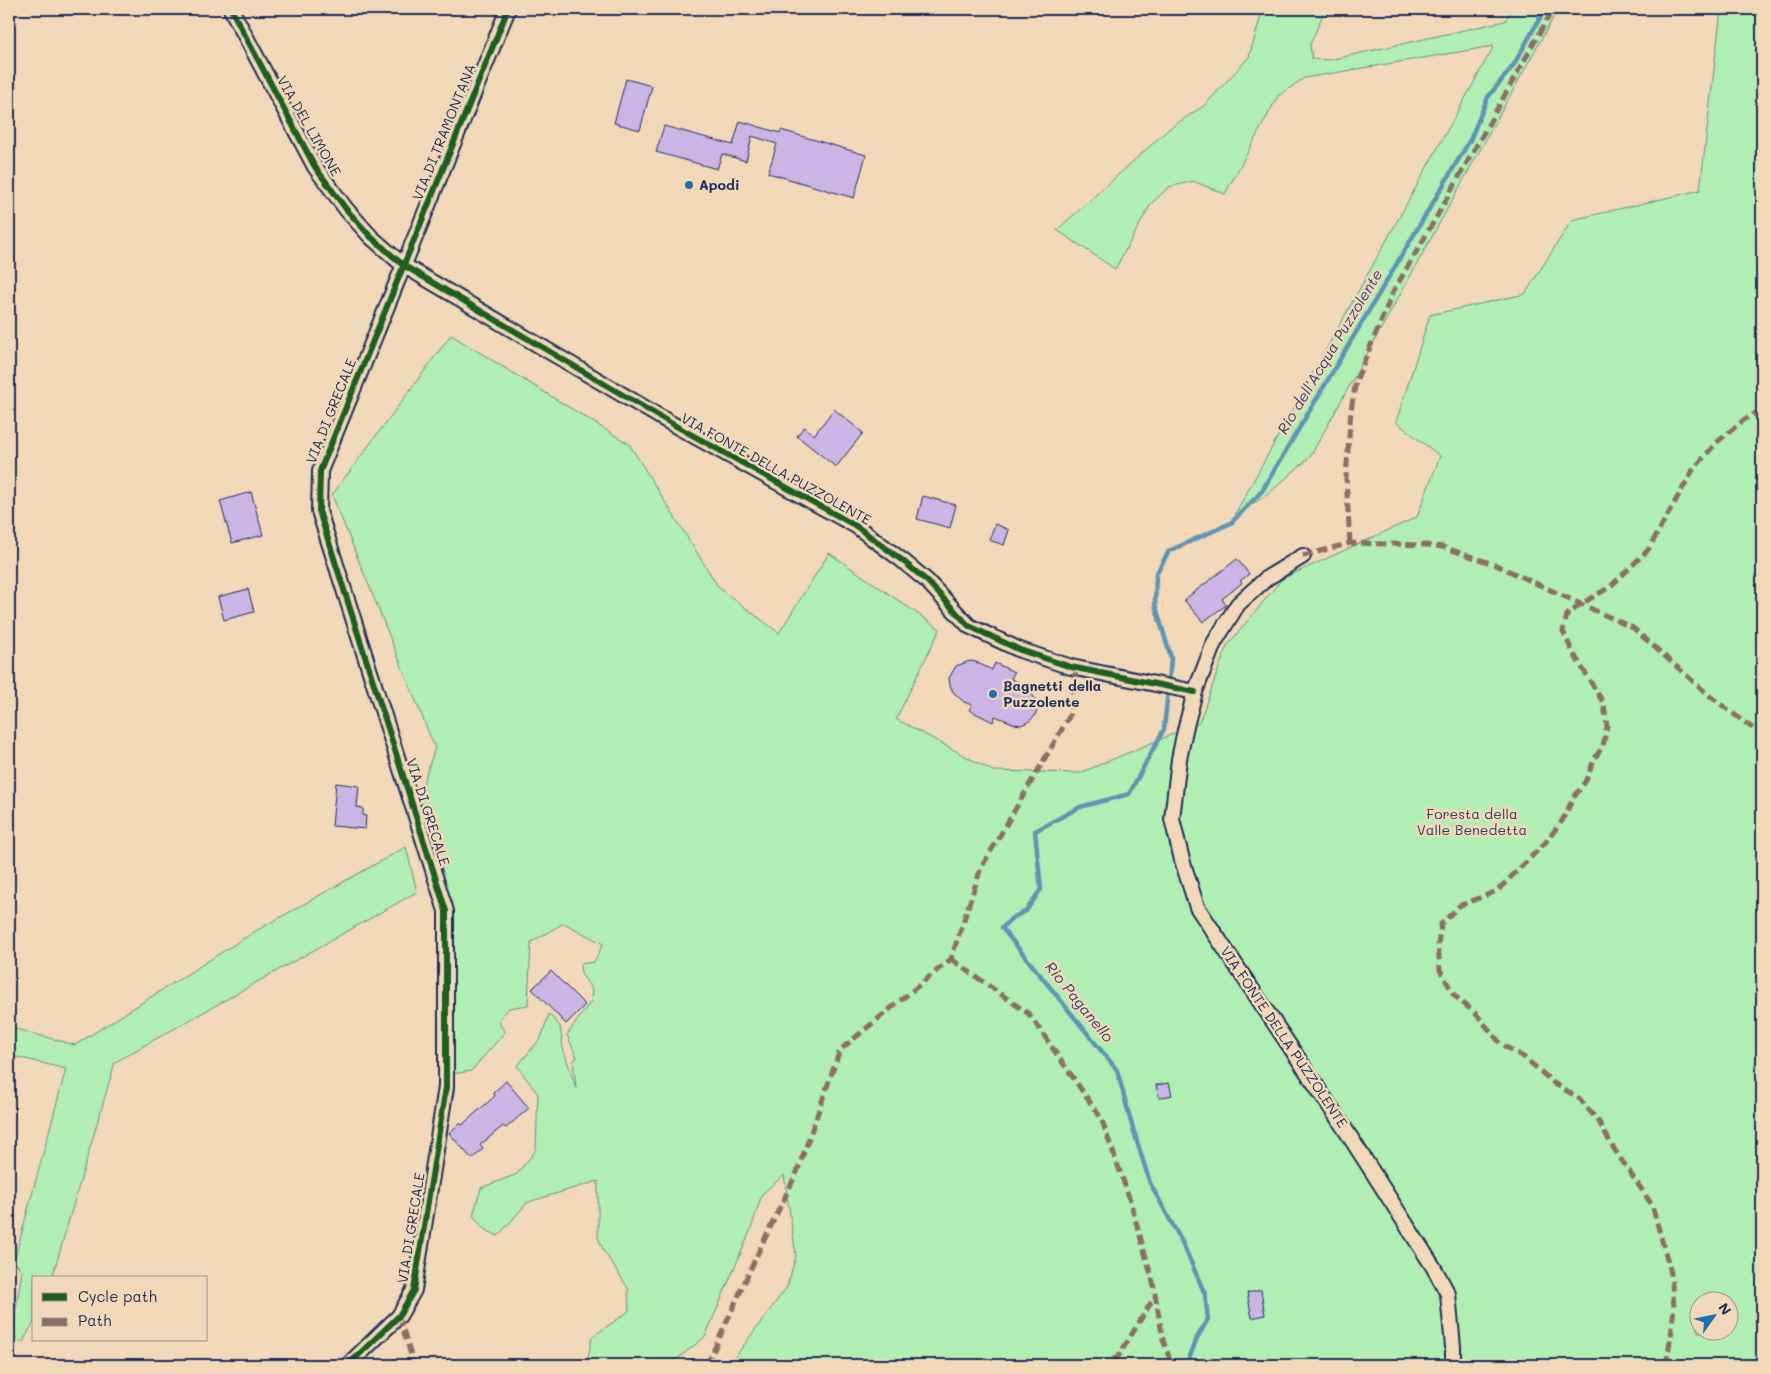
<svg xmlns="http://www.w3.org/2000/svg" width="1771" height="1374" viewBox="0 0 1771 1374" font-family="Mali,sans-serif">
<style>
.green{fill:#b0eeb4;stroke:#668e89;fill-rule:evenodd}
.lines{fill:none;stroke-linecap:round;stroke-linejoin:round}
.stream{stroke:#5f94b4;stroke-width:4.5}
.building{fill:#cab5e5;stroke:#1b2f5e}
.street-casing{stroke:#1b2f5e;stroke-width:18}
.street{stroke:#f0d8b8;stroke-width:14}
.quiet{stroke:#8d6e63;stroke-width:5;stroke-dasharray:10 5;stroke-linecap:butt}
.cycleway-casing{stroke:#f0d8b8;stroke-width:9}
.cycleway{stroke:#1b5e20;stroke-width:6}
.poi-dot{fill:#1f6fb2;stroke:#f0d8b8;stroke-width:2}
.labels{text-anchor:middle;stroke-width:5;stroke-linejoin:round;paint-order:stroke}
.street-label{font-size:14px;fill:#1b2f5e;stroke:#f0d8b8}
.poi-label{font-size:14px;font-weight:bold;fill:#1b2f5e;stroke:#f0d8b8;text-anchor:start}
.park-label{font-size:14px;fill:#2a4267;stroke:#f0d8b8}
.water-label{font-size:15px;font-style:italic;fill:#2c4873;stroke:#f0d8b8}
</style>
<rect width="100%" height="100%" fill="#f0d8b8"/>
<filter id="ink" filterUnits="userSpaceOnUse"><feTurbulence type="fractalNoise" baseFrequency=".02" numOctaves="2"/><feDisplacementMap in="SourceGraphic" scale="10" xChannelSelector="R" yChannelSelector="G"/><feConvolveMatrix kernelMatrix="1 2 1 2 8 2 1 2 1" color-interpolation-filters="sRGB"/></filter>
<g filter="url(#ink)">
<path class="green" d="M 1263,9 L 1325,9 L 1310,45 L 1312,59 L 1329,60 L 1505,21 L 1512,9 L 1558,9 L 1310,457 L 1267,495 L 1235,514 L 1494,46 L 1304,78 L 1278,96 L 1225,194 L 1193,181 L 1169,187 L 1151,204 L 1115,269 L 1057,230 L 1170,128 L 1205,105 L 1249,57 Z
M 1721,9 L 1762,9 L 1762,1365 L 729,1365 L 787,1287 L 796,1256 L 784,1175 L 762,1194 L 751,1229 L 705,1337 L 677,1359 L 625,1365 L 596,1365 L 588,1358 L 592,1337 L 629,1311 L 628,1288 L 603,1250 L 598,1237 L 598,1181 L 528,1202 L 498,1236 L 484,1229 L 473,1215 L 481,1188 L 517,1174 L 536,1150 L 538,1094 L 517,1066 L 541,1038 L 549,1014 L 560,1026 L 563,1048 L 576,1088 L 573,1061 L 577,1058 L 567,1035 L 591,1001 L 592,989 L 581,974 L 580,964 L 594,962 L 603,944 L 564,923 L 531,942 L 528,1005 L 509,1008 L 498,1021 L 505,1032 L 471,1071 L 452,1074 L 451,914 L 436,847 L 419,795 L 435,748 L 332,495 L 451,335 L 629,444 L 719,588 L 779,633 L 829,553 L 940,629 L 896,719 L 993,771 L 1080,773 L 1199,723 L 1227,646 L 1282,579 L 1417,517 L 1440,456 L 1396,422 L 1430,315 L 1525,294 L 1572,220 L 1700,190 ZM 1698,1302 L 1728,1302 L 1728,1332 L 1698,1332 Z
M 406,847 L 417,892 L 115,1062 L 52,1278 L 34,1278 L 34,1322 L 22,1343 L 12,1333 L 22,1271 L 14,1261 L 66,1069 L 9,1055 L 9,1027 L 75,1045 L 254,932 Z"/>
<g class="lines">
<path class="stream" d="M 1169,683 L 1171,658 L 1155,604 L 1156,574 L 1169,551 L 1231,523 L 1262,491 L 1470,140 L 1488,97 L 1513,66 L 1545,9
M 1168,691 L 1164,729 L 1129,794 L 1080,807 L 1035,831 L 1041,889 L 1026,911 L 1012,918 L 1002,928 L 1117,1070 L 1131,1122 L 1150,1183 L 1182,1242 L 1205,1294 L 1208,1319 L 1197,1338 L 1188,1361 L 1191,1365"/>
</g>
<path class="building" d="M 626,79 L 652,86 L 640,130 L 614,123 Z
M 740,121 L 780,133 L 781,130 L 866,155 L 854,198 L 768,173 L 777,144 L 752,136 L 746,161 L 722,154 L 717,169 L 656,152 L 664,126 L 733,145 Z
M 834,409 L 863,433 L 836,467 L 797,436 L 804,427 L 814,435 Z
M 251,492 L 263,535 L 232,543 L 220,501 Z
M 923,496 L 956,505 L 950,528 L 917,519 Z
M 995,524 L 1009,530 L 1004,545 L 989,540 Z
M 1237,559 L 1249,574 L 1240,581 L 1242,583 L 1222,599 L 1226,605 L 1203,622 L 1184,600 Z
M 248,589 L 254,612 L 224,620 L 218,597 Z
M 970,661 L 976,662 L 992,670 L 995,663 L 1014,672 L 1011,679 L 1022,684 L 1035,698 L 1037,711 L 1034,717 L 1028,722 L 1021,725 L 1015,724 L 995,716 L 993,722 L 969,710 L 972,705 L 964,702 L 953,692 L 950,685 L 949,678 L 956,666 Z
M 336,783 L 359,786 L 357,807 L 363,808 L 363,815 L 366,816 L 365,829 L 332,826 Z
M 551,971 L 585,1005 L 566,1024 L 532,989 Z
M 506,1081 L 529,1108 L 506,1128 L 503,1126 L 480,1145 L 483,1149 L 472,1159 L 449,1133 L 460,1123 L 462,1125 L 495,1096 L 493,1093 Z
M 1169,1083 L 1172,1095 L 1159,1098 L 1156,1085 Z
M 1261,1290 L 1265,1315 L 1252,1318 L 1247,1293 Z"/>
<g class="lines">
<defs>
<path id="street" d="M 231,9 L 315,167 L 346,209 L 371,237 L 403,265 L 667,421 L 856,526 L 903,561 L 927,581 L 969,626 L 1020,650 L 1071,667 L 1195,692
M 1303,556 L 1267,578 L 1238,604 L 1214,643 L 1195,692 L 1185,730 L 1179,759 L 1172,819 L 1182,860 L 1197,907 L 1345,1129 L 1434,1268 L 1448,1294 L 1453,1347 L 1453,1365
M 348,1365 L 399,1316 L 414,1290 L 446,1087 L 446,911 L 319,511 L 320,471 L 508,9"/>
</defs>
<use href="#street" class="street-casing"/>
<use href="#street" class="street"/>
<path class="quiet" d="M 1350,543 L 1346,477 L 1351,410 L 1356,381 L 1393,292 L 1437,216 L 1553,9
M 1303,556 L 1350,543 L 1426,545 L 1443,547 L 1496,565 L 1633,628 L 1711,697 L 1762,735
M 951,959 L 1029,1014 L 1101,1118 L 1129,1197 L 1153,1282 L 1163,1340 L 1172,1365
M 399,1316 L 414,1365
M 707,1365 L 757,1255 L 797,1172 L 840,1050 L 951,959 L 981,868 L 1069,717 L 1076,668
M 1099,1365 L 1118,1357 L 1155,1296
M 1666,1365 L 1671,1336 L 1674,1307 L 1671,1273 L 1652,1205 L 1614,1149 L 1599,1122 L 1579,1098 L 1555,1084 L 1525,1058 L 1501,1044 L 1477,1015 L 1454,995 L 1440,970 L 1438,944 L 1441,924 L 1459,906 L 1497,891 L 1545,843 L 1562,821 L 1574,797 L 1585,782 L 1595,758 L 1603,746 L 1607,726 L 1604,704 L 1572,651 L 1563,631 L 1567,615 L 1581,604 L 1610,587 L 1648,550 L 1693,470 L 1716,443 L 1745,419 L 1762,410"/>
<defs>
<path id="cycleway" d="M 231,9 L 315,167 L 346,209 L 371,237 L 403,265 L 667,421 L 856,526 L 903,561 L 927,581 L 969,626 L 1020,650 L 1071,667 L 1195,692
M 348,1365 L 399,1316 L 414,1290 L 446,1087 L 446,911 L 319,511 L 320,471 L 508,9"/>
</defs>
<use href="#cycleway" class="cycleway-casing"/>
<use href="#cycleway" class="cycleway"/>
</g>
</g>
<g class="poi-dot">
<circle cx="689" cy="185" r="5"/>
<circle cx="993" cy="694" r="5"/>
</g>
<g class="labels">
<g class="street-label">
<text transform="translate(309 126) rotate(60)" y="5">VIA DEL LIMONE</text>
<text transform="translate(444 132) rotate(-68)" y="5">VIA DI TRAMONTANA</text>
<text transform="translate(331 411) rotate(-68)" y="5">VIA DI GRECALE</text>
<text transform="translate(776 469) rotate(29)" y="5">VIA FONTE DELLA PUZZOLENTE</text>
<text transform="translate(428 812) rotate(72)" y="5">VIA DI GRECALE</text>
<text transform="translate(1284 1037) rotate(56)" y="5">VIA FONTE DELLA PUZZOLENTE</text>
<text transform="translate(411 1228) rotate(-81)" y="5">VIA DI GRECALE</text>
</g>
<g class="poi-label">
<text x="699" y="190">Apodi</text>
<text x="1003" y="691">Bagnetti della<tspan x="1003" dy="16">Puzzolente</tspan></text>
</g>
<g class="park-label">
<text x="1472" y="819">Foresta della<tspan x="1472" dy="16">Valle Benedetta</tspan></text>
</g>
<g class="water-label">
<text transform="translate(1330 352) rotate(-59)" y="5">Rio dell'Acqua Puzzolente</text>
<text transform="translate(1079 1002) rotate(51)" y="5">Rio Paganello</text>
</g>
</g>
<rect width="1771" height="1374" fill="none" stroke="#f0d8b8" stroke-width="30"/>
<rect x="15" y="15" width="1741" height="1344" fill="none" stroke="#1b2f5e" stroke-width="2" filter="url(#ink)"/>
<rect x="32" y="1276" width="175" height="65" fill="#f0d8b8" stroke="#9b9494"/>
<rect x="42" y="1293" width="25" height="8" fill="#1b5e20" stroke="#9b9494"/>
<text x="78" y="1302" font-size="15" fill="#1b2f5e">Cycle path</text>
<rect x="42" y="1318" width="25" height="8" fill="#8d6e63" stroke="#9b9494"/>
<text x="78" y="1326" font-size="15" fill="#1b2f5e">Path</text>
<g transform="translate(1714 1316) rotate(57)"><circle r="24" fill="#f0d8b8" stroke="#9b9494"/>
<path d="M0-4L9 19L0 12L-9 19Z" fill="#1f6fb2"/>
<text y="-8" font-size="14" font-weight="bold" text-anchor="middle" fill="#1b2f5e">N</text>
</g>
</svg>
